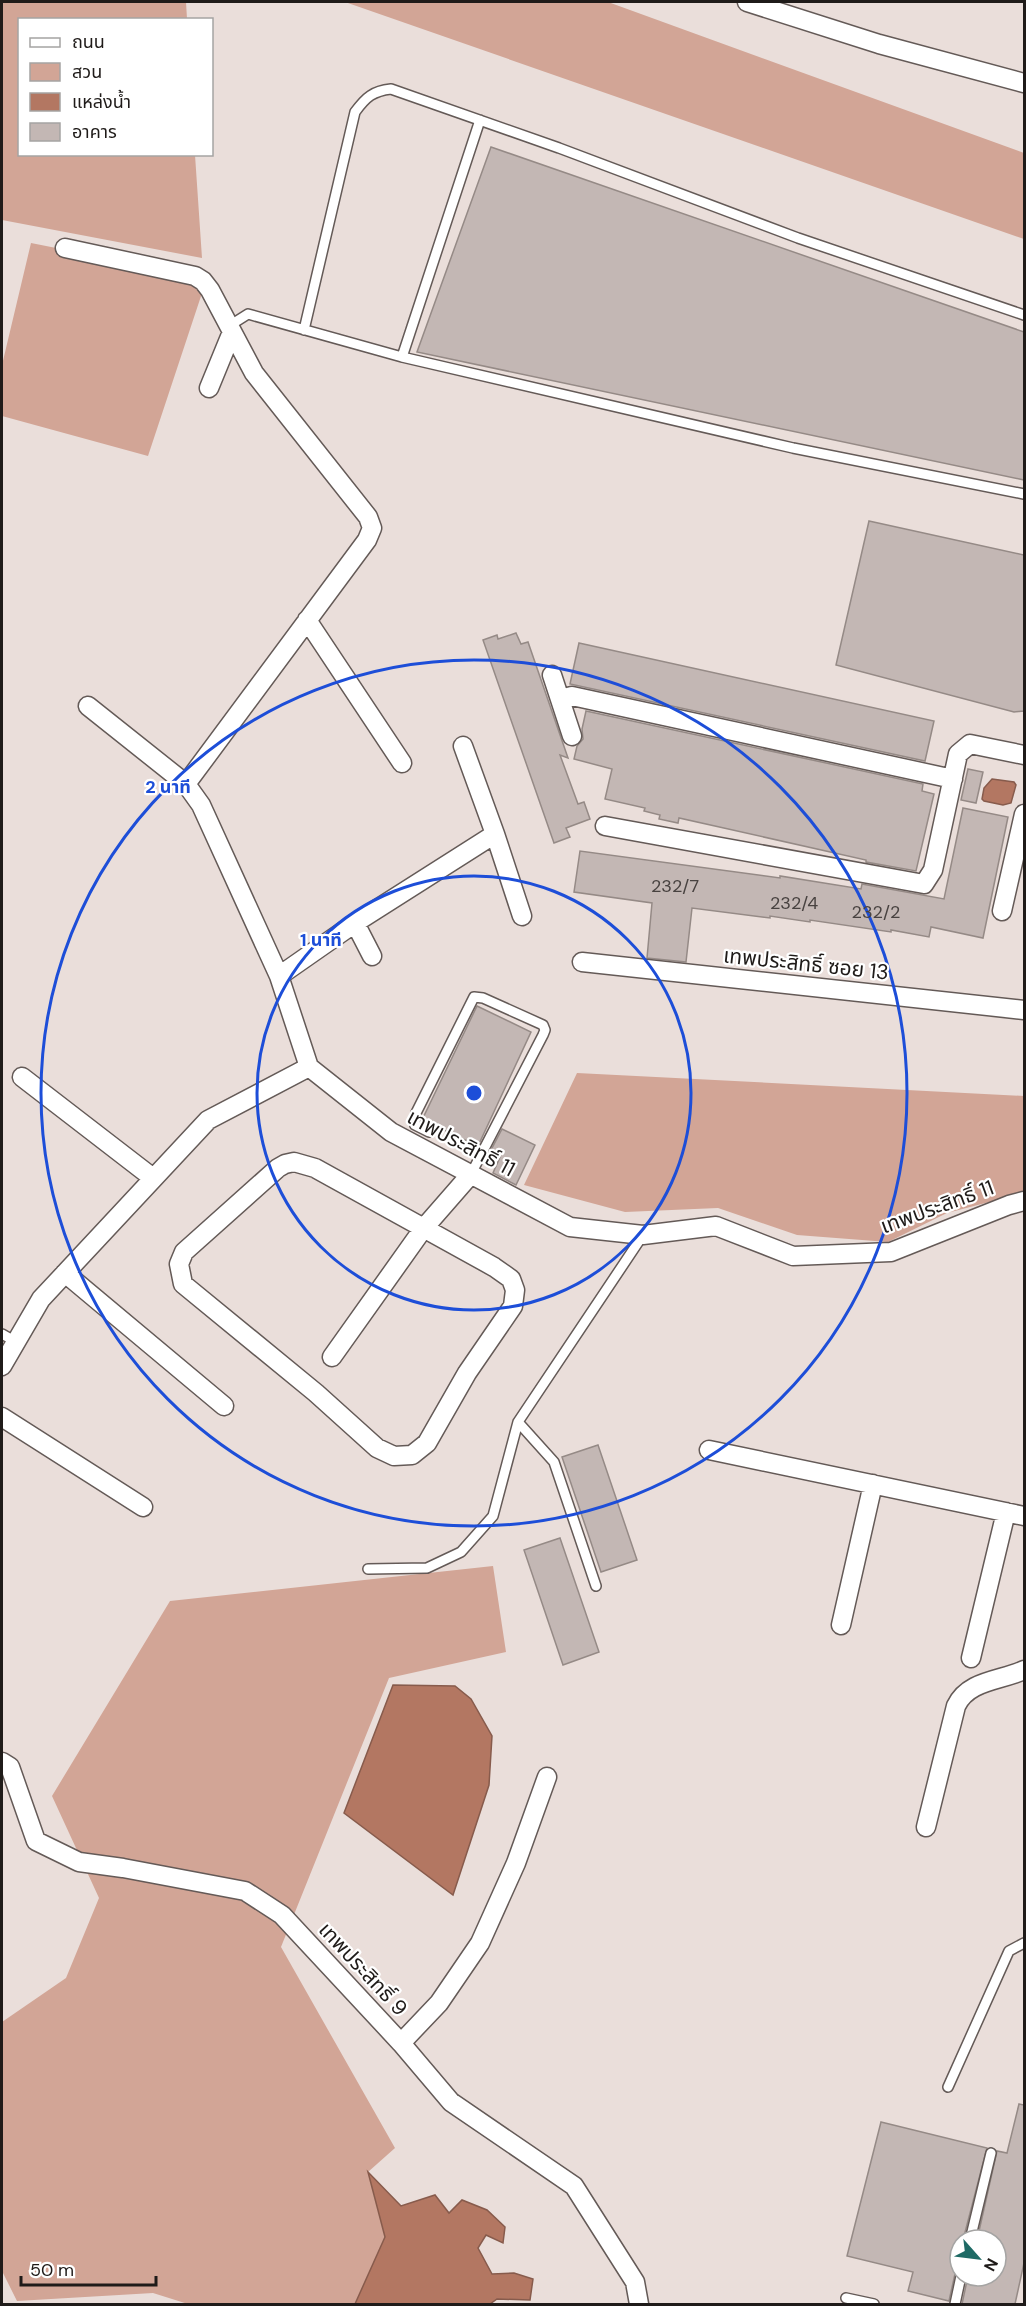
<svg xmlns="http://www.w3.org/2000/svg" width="1026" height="2306" viewBox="0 0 1026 2306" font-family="'DM Sans','Noto Sans Thai',sans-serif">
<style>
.green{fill:#d2a596}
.water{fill:#b37762;stroke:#875b4c;stroke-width:1.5}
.building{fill:#c3b7b4;stroke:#958a86;stroke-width:1.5}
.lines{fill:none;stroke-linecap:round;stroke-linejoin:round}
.service-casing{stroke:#645a57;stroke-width:12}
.minor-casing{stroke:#645a57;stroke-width:21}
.service{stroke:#fff;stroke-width:9}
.minor{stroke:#fff;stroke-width:18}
.ring{fill:none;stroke:#1d4ed8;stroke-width:3}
.labels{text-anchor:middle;stroke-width:4.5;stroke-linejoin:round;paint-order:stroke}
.number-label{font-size:18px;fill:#484240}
.street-label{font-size:21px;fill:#1f1b19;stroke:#fff}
.centre{fill:#1d4ed8;stroke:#fff;stroke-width:3}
.ring-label{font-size:18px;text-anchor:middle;font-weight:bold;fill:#1d4ed8;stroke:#fff;stroke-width:4.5;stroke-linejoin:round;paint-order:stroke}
</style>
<rect width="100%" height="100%" fill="#eadeda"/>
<path class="green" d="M 2,2 L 186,2 L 187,19 L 20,20 L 20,154 L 195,155 L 202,258 L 2,220 Z
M 345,2 L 608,2 L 1024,153 L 1024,239 Z
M 31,243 L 207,278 L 148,456 L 2,416 L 2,365 Z
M 577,1073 L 1024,1096 L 1024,1193 L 947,1213 L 888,1242 L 797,1235 L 718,1208 L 625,1212 L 524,1185 Z
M 493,1566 L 506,1652 L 389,1678 L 281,1947 L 395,2148 L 368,2172 L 385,2237 L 355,2304 L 188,2304 L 153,2293 L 17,2301 L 2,2271 L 2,2022 L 66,1978 L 99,1898 L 52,1796 L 170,1601 Z"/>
<path class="water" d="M 992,779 L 1014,782 L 1016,785 L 1011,803 L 1003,805 L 984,801 L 982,799 L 984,788 Z
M 393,1685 L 455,1686 L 471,1699 L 492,1736 L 489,1785 L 453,1895 L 344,1813 Z
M 368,2172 L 401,2206 L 435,2195 L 449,2213 L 462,2200 L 487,2210 L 505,2227 L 503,2243 L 486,2235 L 478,2248 L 492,2274 L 514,2273 L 533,2279 L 530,2300 L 497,2299 L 490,2304 L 355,2304 L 385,2237 Z"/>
<path class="building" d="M 491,147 L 1024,332 L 1024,480 L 417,352 Z
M 869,521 L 1024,555 L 1024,711 L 1014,712 L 836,665 Z
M 516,633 L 521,644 L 528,642 L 568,758 L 560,755 L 578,804 L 584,802 L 590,819 L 566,828 L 570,837 L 554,843 L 483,640 L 497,635 L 498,639 Z
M 579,643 L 934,721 L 925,761 L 570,684 Z
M 586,711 L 923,784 L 922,791 L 934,794 L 916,871 L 866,862 L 866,860 L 679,818 L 678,823 L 659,819 L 660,815 L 644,811 L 645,808 L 605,799 L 612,769 L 574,759 L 577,746 L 583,739 L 582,729 Z
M 968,769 L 983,772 L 976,803 L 961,800 Z
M 963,808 L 1008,817 L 983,938 L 931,927 L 929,937 L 891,930 L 891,932 L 810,920 L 810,922 L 770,916 L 770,918 L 692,908 L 686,962 L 647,958 L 652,903 L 574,892 L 580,851 L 780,878 L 780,876 L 861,889 L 862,884 L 944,899 Z
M 477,1006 L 531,1032 L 478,1146 L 422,1120 Z
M 502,1129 L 535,1145 L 516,1185 L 493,1173 L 500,1157 L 490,1152 Z
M 598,1445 L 637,1560 L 601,1572 L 562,1457 Z
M 560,1538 L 599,1652 L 563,1665 L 524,1550 Z
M 1019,2104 L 1024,2105 L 1024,2263 L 1015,2304 L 962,2304 L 968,2276 L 996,2276 L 996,2240 L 977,2240 L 997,2151 L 1007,2153 Z
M 881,2122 L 987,2148 L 963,2240 L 960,2240 L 960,2269 L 955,2274 L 949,2301 L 908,2291 L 913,2272 L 847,2256 Z"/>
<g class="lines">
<defs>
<path id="service" d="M 229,326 L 248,314 L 402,357 L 480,120
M 304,330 L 355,112 C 366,97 373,91 391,89 L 559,148 L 798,238 L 1024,315
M 402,357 L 793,448 L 1024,494
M 429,1132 L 415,1125 L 416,1113 L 474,997 L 483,998 L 543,1025 L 545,1030 L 543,1035 L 471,1174
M 2,1334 L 16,1342
M 518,1422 L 554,1462 L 596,1586
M 368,1569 L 427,1568 L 461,1552 L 493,1516 L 518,1422 L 643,1235
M 948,2087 L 1009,1951 L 1024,1943
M 970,2240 L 991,2153
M 846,2298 L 874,2304
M 955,2304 L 961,2276"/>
<path id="minor" d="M 747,2 L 879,44 L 1024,83
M 65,248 L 195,276 L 203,281 L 210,290 L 254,373 L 368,517 L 372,528 L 367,540 L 186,784
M 209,388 L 232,332
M 307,620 L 402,763
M 552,675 L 572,736
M 560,699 L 572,696 L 953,779
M 88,706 L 186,784 L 201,805 L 279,976 L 309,1067 L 391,1132 L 570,1227 L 643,1235 L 716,1226 L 793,1256 L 891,1252 L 1009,1205 L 1024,1201
M 463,746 L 495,834
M 605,826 L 924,884 L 933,870 L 958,754 L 970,744 L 1024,755
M 1002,911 L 1024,814
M 355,923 L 372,956
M 582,962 L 1024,1010
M 279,976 L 355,923 L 495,834 L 522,916
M 22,1077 L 153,1178
M 294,1162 L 315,1168 L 494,1267 L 511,1279 L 515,1290 L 513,1306 L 467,1373 L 427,1443 L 412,1455 L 394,1456 L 377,1448 L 316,1393 L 183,1284 L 179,1264 L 184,1252 L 278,1168 L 285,1164 Z
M 65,1273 L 224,1406
M 332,1357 L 423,1229 L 471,1174
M 2,1366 L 41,1299 L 208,1120 L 309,1067
M 2,1417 L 143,1507
M 709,1450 L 1024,1516
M 841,1625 L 873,1484
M 971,1658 L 1006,1512
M 2,1762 L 10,1767 L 36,1841 L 79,1862 L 123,1868 L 245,1891 L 282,1915 L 401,2043 L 451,2102 L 574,2186 L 635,2282 L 639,2304
M 926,1827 L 956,1706 C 968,1680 1001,1681 1024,1670
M 401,2043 L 439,2003 L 480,1943 L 516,1863 L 547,1777"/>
</defs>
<use href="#service" class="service-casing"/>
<use href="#minor" class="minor-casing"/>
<use href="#service" class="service"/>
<use href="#minor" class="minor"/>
</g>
<g class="ring">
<circle cx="474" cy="1093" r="217"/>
<circle cx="474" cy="1093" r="433"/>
</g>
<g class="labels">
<g class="number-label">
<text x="675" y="892">232/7</text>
<text x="794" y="909">232/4</text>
<text x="876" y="918">232/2</text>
</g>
<g class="street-label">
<text transform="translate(806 964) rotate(6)" y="7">เทพประสิทธิ์ ซอย 13</text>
<text transform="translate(461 1143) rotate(28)" y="7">เทพประสิทธิ์ 11</text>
<text transform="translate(937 1207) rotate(-20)" y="7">เทพประสิทธิ์ 11</text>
<text transform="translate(363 1969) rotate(47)" y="7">เทพประสิทธิ์ 9</text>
</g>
</g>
<circle cx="474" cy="1093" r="9" class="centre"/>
<g class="ring-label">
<text x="168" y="793">2 นาที</text>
<text x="321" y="946">1 นาที</text>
</g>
<rect width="1026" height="2306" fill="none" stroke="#1f1b19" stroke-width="6"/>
<rect x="18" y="18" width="195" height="138" fill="#ffffff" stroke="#a5a4a3" stroke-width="1.5"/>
<rect x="30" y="38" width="30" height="9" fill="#ffffff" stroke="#a5a4a3" stroke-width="1.5"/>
<text x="72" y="48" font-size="18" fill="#1f1b19">ถนน</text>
<rect x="30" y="63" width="30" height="18" fill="#d2a596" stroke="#a5a4a3" stroke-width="1.5"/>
<text x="72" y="78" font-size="18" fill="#1f1b19">สวน</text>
<rect x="30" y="93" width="30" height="18" fill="#b37762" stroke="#a5a4a3" stroke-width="1.5"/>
<text x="72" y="108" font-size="18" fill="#1f1b19">แหล่งน้ำ</text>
<rect x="30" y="123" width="30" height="18" fill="#c3b7b4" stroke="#a5a4a3" stroke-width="1.5"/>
<text x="72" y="138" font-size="18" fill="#1f1b19">อาคาร</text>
<g transform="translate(978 2258) rotate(118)"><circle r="28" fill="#ffffff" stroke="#a5a4a3" stroke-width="1.5"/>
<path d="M0-4.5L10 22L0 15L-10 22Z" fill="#1e6a65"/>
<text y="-9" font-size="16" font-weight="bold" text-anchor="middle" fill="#1f1b19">N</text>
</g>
<path d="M21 2276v9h135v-9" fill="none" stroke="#1f1b19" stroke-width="3"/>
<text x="30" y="2276" font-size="18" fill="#1f1b19" stroke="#ffffff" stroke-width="4.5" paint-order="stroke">50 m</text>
</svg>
